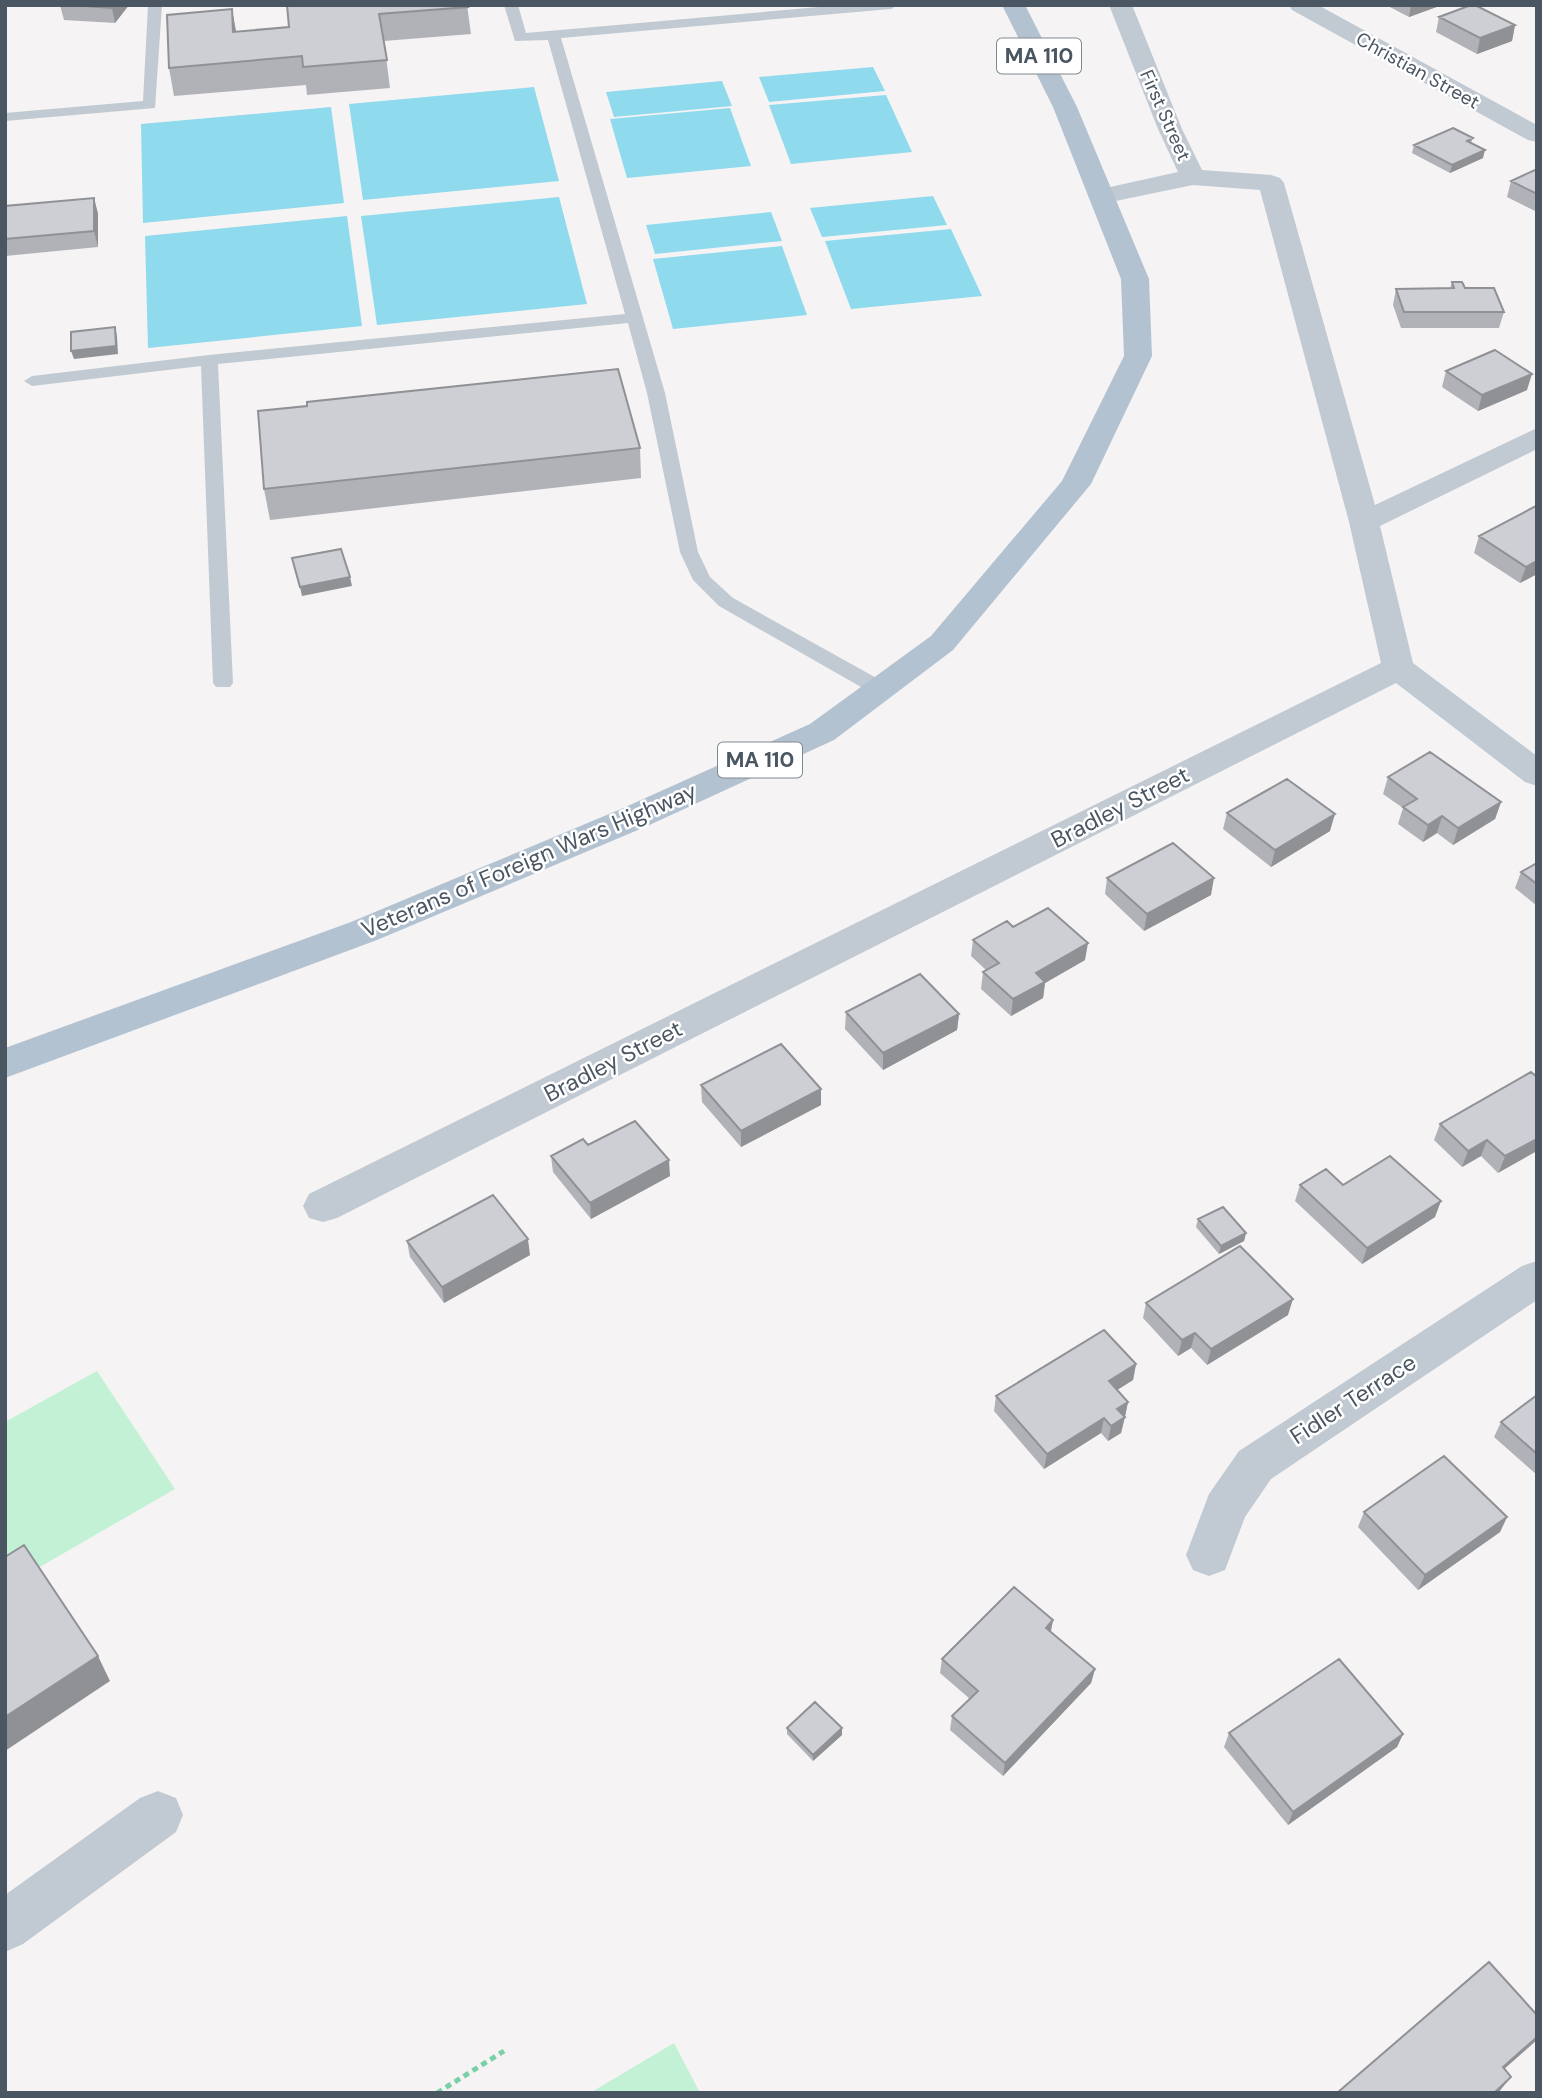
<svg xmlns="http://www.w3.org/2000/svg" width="1542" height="2098" viewBox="0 0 1542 2098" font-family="'DM Sans',sans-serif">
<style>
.green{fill:#c3f1d5}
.water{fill:#90daee}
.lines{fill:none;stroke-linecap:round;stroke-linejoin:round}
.path{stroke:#7ad0a6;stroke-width:5;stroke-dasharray:6 4.5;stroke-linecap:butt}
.lane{fill:#c1cad2;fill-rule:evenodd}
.street{fill:#c1cad2;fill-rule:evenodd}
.primary{fill:#b3c2d1;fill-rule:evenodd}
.wall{fill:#b0b2b7}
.shaded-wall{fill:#909195}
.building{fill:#cdcfd5;stroke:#909195;stroke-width:2}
.labels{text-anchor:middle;stroke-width:5;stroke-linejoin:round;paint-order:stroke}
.far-street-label{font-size:19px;fill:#4a5661;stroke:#fff}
.shield{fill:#fff;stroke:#808990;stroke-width:2}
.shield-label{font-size:21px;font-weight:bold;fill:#4a5661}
.street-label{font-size:23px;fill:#4a5661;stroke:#fff}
</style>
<rect width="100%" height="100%" fill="#f5f3f3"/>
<path class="green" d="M 97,1371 L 175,1489 L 5,1587 L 5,1422 Z
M 674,2043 L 700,2093 L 590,2093 Z"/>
<path class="water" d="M 873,67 L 885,91 L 769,102 L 759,77 Z
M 722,81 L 732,106 L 614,117 L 606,92 Z
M 534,87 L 559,181 L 363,200 L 349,104 Z
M 886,95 L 912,152 L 791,164 L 769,105 Z
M 331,107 L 344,203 L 143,223 L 141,124 Z
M 730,108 L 751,166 L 627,178 L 610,119 Z
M 933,196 L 947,225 L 822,237 L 810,208 Z
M 559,197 L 587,304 L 377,325 L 361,216 Z
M 771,212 L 782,241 L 655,254 L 646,225 Z
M 347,216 L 362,326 L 148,348 L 145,236 Z
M 951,229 L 982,296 L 851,309 L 825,241 Z
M 782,246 L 807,315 L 673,329 L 653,259 Z"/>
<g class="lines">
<path class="path" d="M 437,2093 L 504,2051"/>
<path class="lane" d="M 148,5 L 162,5 L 155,108 L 5,121 L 5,113 L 143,101 Z
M 504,5 L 518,5 L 526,33 L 842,5 L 898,5 L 891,9 L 561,38 L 665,393 L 698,552 L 710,577 L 733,598 L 889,685 L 892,690 L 889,695 L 875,695 L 719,606 L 693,580 L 680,552 L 647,393 L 628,323 L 218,364 L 233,683 L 230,687 L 216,687 L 213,683 L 201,366 L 32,386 L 24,381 L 32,376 L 209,355 L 625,314 L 548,40 L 515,41 Z"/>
<path class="street" d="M 1109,5 L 1132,5 L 1182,129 L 1202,170 L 1271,175 L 1280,178 L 1284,183 L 1375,505 L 1537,428 L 1537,449 L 1380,526 L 1413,663 L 1537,756 L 1537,786 L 1525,782 L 1396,683 L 337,1218 L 323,1222 L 309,1218 L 303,1206 L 309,1194 L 1381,663 L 1349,522 L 1260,190 L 1193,185 L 1101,204 L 1092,201 L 1088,196 L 1092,191 L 1178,172 L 1158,129 Z
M 1289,5 L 1318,5 L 1537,125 L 1537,142 L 1528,140 L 1292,10 Z
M 1537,1261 L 1537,1300 L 1271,1479 L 1245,1517 L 1225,1570 L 1209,1576 L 1193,1570 L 1186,1555 L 1209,1494 L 1239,1451 L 1522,1266 Z
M 158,1791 L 176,1798 L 183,1815 L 176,1832 L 23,1944 L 5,1952 L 5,1895 L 140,1798 Z"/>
<path class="primary" d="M 1002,5 L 1025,5 L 1077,107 L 1149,279 L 1152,356 L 1091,484 L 953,650 L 834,740 L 645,827 L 377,940 L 5,1078 L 5,1048 L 351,922 L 621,809 L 810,724 L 931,636 L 1062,481 L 1124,356 L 1121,279 L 1053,107 Z"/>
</g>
<path class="wall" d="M 60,5 L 129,5 L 115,23 L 64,20 Z
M 287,5 L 467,5 L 471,34 L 384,41 L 390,88 L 307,95 L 306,85 L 174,96 L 169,68 L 232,9 L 236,32 L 289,27 Z
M 1386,5 L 1442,5 L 1409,17 Z
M 1439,17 L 1515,25 L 1512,41 L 1477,54 L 1436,32 Z
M 1473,138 L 1471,143 L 1483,158 L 1450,173 L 1412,153 L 1414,145 Z
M 1537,169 L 1537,212 L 1507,197 L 1511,181 Z
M 94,198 L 98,214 L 98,247 L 5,256 L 5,206 Z
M 1452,282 L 1465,288 L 1504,312 L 1499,328 L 1401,328 L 1393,305 L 1396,289 L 1450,288 Z
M 1446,371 L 1527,390 L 1478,411 L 1442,387 Z
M 640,448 L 641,478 L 270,520 L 264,489 Z
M 1537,506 L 1537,574 L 1520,583 L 1474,553 L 1479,536 Z
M 1388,777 L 1501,802 L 1495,819 L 1453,845 L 1437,833 L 1423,842 L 1398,824 L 1403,808 L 1383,794 Z
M 1227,813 L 1330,831 L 1271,867 L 1223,829 Z
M 1537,863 L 1537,906 L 1515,888 L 1521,872 Z
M 1107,878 L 1211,895 L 1144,931 L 1105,894 Z
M 1013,927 L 1085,960 L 1045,983 L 1043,998 L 1011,1016 L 981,989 L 983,972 L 986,970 L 971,956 L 973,940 Z
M 846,1012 L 959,1014 L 957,1030 L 883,1070 L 845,1029 Z
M 1537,1077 L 1498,1173 L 1481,1156 L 1462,1167 L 1434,1140 L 1440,1124 Z
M 701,1085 L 821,1105 L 741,1147 L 702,1102 Z
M 588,1145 L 670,1176 L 591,1219 L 553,1172 L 551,1156 Z
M 1300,1185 L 1343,1185 L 1435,1217 L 1362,1264 L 1295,1201 Z
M 1198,1219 L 1246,1233 L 1244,1241 L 1219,1254 L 1196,1227 Z
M 407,1241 L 530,1255 L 444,1303 L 410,1257 Z
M 1146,1303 L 1288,1315 L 1207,1365 L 1191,1348 L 1178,1356 L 1143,1318 Z
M 1136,1364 L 1133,1380 L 1117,1390 L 1128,1402 L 1121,1433 L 1108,1441 L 1101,1433 L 1044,1469 L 994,1411 L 996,1396 Z
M 1537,1395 L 1537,1475 L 1494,1437 L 1501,1422 Z
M 1364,1512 L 1507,1517 L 1500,1532 L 1418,1590 L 1358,1527 Z
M 1053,1620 L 1051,1632 L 1095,1669 L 1091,1683 L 1003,1776 L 950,1730 L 952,1716 L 970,1699 L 940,1673 L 942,1659 Z
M 787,1728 L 842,1735 L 813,1761 L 787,1734 Z
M 1229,1733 L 1403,1734 L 1397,1747 L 1288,1825 L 1224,1747 Z"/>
<path class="shaded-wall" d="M 114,5 L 129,5 L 115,23 L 112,8 Z
M 1411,5 L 1442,5 L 1409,17 Z
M 232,9 L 237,37 L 233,32 Z
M 1515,25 L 1512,41 L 1477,54 L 1480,38 Z
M 1485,150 L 1483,158 L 1450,173 L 1452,165 Z
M 94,198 L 98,214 L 98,247 L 94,231 Z
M 115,327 L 117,336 L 118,354 L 74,359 L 71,351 Z
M 1532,374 L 1527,390 L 1478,411 L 1482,395 Z
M 1537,561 L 1537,574 L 1520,583 L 1526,567 Z
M 350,577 L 352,586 L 302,596 L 300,587 Z
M 1501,802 L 1495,819 L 1453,845 L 1458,828 Z
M 1335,814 L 1330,831 L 1271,867 L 1275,850 Z
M 1442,816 L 1437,833 L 1423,842 L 1428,825 Z
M 1214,878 L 1211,895 L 1144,931 L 1147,914 Z
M 1088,943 L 1085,960 L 1045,983 L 1043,998 L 1011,1016 L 1013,999 L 1036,973 Z
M 959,1014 L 957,1030 L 883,1070 L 883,1053 Z
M 821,1089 L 821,1105 L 741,1147 L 741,1131 Z
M 1537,1139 L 1537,1151 L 1498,1173 L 1505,1156 Z
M 1487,1140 L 1481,1156 L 1462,1167 L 1468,1151 Z
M 669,1160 L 670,1176 L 591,1219 L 590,1203 Z
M 1441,1201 L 1435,1217 L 1362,1264 L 1367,1248 Z
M 1246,1233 L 1244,1241 L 1219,1254 L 1221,1246 Z
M 528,1239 L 530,1255 L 444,1303 L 442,1287 Z
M 1293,1299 L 1288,1315 L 1207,1365 L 1211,1349 Z
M 1195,1333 L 1191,1348 L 1178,1356 L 1182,1340 Z
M 1136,1364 L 1133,1380 L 1106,1397 L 1109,1381 Z
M 1128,1402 L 1125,1417 L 1117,1409 Z
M 1125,1417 L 1121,1433 L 1108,1441 L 1111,1426 Z
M 1104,1418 L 1101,1433 L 1044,1469 L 1047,1454 Z
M 1507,1517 L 1500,1532 L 1418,1590 L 1425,1575 Z
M 1053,1620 L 1050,1634 L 1046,1628 Z
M 98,1656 L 110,1681 L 5,1751 L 5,1717 Z
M 1095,1669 L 1091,1683 L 1003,1776 L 1005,1763 Z
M 842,1728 L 842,1735 L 813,1761 L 813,1755 Z
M 1403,1734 L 1397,1747 L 1288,1825 L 1293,1812 Z
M 1537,2037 L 1537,2040 L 1494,2078 L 1503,2067 Z
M 1511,2077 L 1498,2093 L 1494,2093 Z"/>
<path class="building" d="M 71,5 L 114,5 L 112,8 Z
M 287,5 L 467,5 L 468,7 L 379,14 L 387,60 L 303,67 L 302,56 L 169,68 L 167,15 L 232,9 L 233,32 L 289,27 Z
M 1471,5 L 1475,5 L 1515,25 L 1480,38 L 1439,17 Z
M 1453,128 L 1473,138 L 1467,141 L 1485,150 L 1452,165 L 1414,145 Z
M 1537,169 L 1537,194 L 1511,181 Z
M 94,198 L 94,231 L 5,239 L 5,206 Z
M 1452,282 L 1462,282 L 1465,288 L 1494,288 L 1504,312 L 1404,312 L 1396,289 L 1454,288 Z
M 115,327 L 116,346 L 71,351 L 71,332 Z
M 1495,350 L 1532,374 L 1482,395 L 1446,371 Z
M 618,369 L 640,448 L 264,489 L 258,411 L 307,406 L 307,402 Z
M 1536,506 L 1537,561 L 1526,567 L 1479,536 Z
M 341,549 L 350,577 L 300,587 L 292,558 Z
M 1430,752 L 1501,802 L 1458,828 L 1442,816 L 1428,825 L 1403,807 L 1417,799 L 1388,777 Z
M 1287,779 L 1335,814 L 1275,850 L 1227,813 Z
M 1173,843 L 1214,878 L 1147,914 L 1107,878 Z
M 1537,863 L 1537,884 L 1521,872 Z
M 1048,908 L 1088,943 L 1036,973 L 1045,982 L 1013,999 L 983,972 L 999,963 L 973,940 L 1007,921 L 1013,927 Z
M 920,974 L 959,1014 L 883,1053 L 846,1012 Z
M 781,1044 L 821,1089 L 741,1131 L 701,1085 Z
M 1531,1072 L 1537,1077 L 1537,1139 L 1505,1156 L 1487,1140 L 1468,1151 L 1440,1124 Z
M 635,1121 L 669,1160 L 590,1203 L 551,1156 L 583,1139 L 588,1145 Z
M 1390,1156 L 1441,1201 L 1367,1248 L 1300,1185 L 1326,1169 L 1343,1185 Z
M 493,1195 L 528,1239 L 442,1287 L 407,1241 Z
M 1223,1207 L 1246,1233 L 1221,1246 L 1198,1219 Z
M 1240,1246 L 1293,1299 L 1211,1349 L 1195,1333 L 1182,1340 L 1146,1303 Z
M 1104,1330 L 1136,1364 L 1109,1381 L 1128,1402 L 1117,1409 L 1125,1417 L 1111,1426 L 1104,1418 L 1047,1454 L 996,1396 Z
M 1537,1395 L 1537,1454 L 1501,1422 Z
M 1444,1456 L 1507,1517 L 1425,1575 L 1364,1512 Z
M 24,1545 L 98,1656 L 5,1717 L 5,1557 Z
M 1014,1587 L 1053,1620 L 1046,1628 L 1095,1669 L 1005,1763 L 952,1716 L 978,1691 L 942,1659 Z
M 1339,1659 L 1403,1734 L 1293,1812 L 1229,1733 Z
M 815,1702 L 842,1728 L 813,1755 L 787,1728 Z
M 1489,1962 L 1537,2015 L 1537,2037 L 1503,2067 L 1511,2077 L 1494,2093 L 1337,2093 Z"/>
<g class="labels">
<g class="far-street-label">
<text transform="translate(1418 70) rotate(29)" y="7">Christian Street</text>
<text transform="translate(1166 115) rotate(66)" y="7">First Street</text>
</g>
<g class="shield">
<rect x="997" y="38.5" width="84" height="35" rx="5"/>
<rect x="718" y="742.5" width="84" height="35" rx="5"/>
</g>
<g class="shield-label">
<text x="1039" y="63">MA 110</text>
<text x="760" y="767">MA 110</text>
</g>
<g class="street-label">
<text transform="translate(1120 807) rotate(-27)" y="8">Bradley Street</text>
<text transform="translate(529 860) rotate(-23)" y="8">Veterans of Foreign Wars Highway</text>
<text transform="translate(613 1061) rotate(-27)" y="8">Bradley Street</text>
<text transform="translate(1353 1399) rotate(-33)" y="8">Fidler Terrace</text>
</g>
</g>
<rect width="1542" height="2098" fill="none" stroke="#4a5661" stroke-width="14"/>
</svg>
